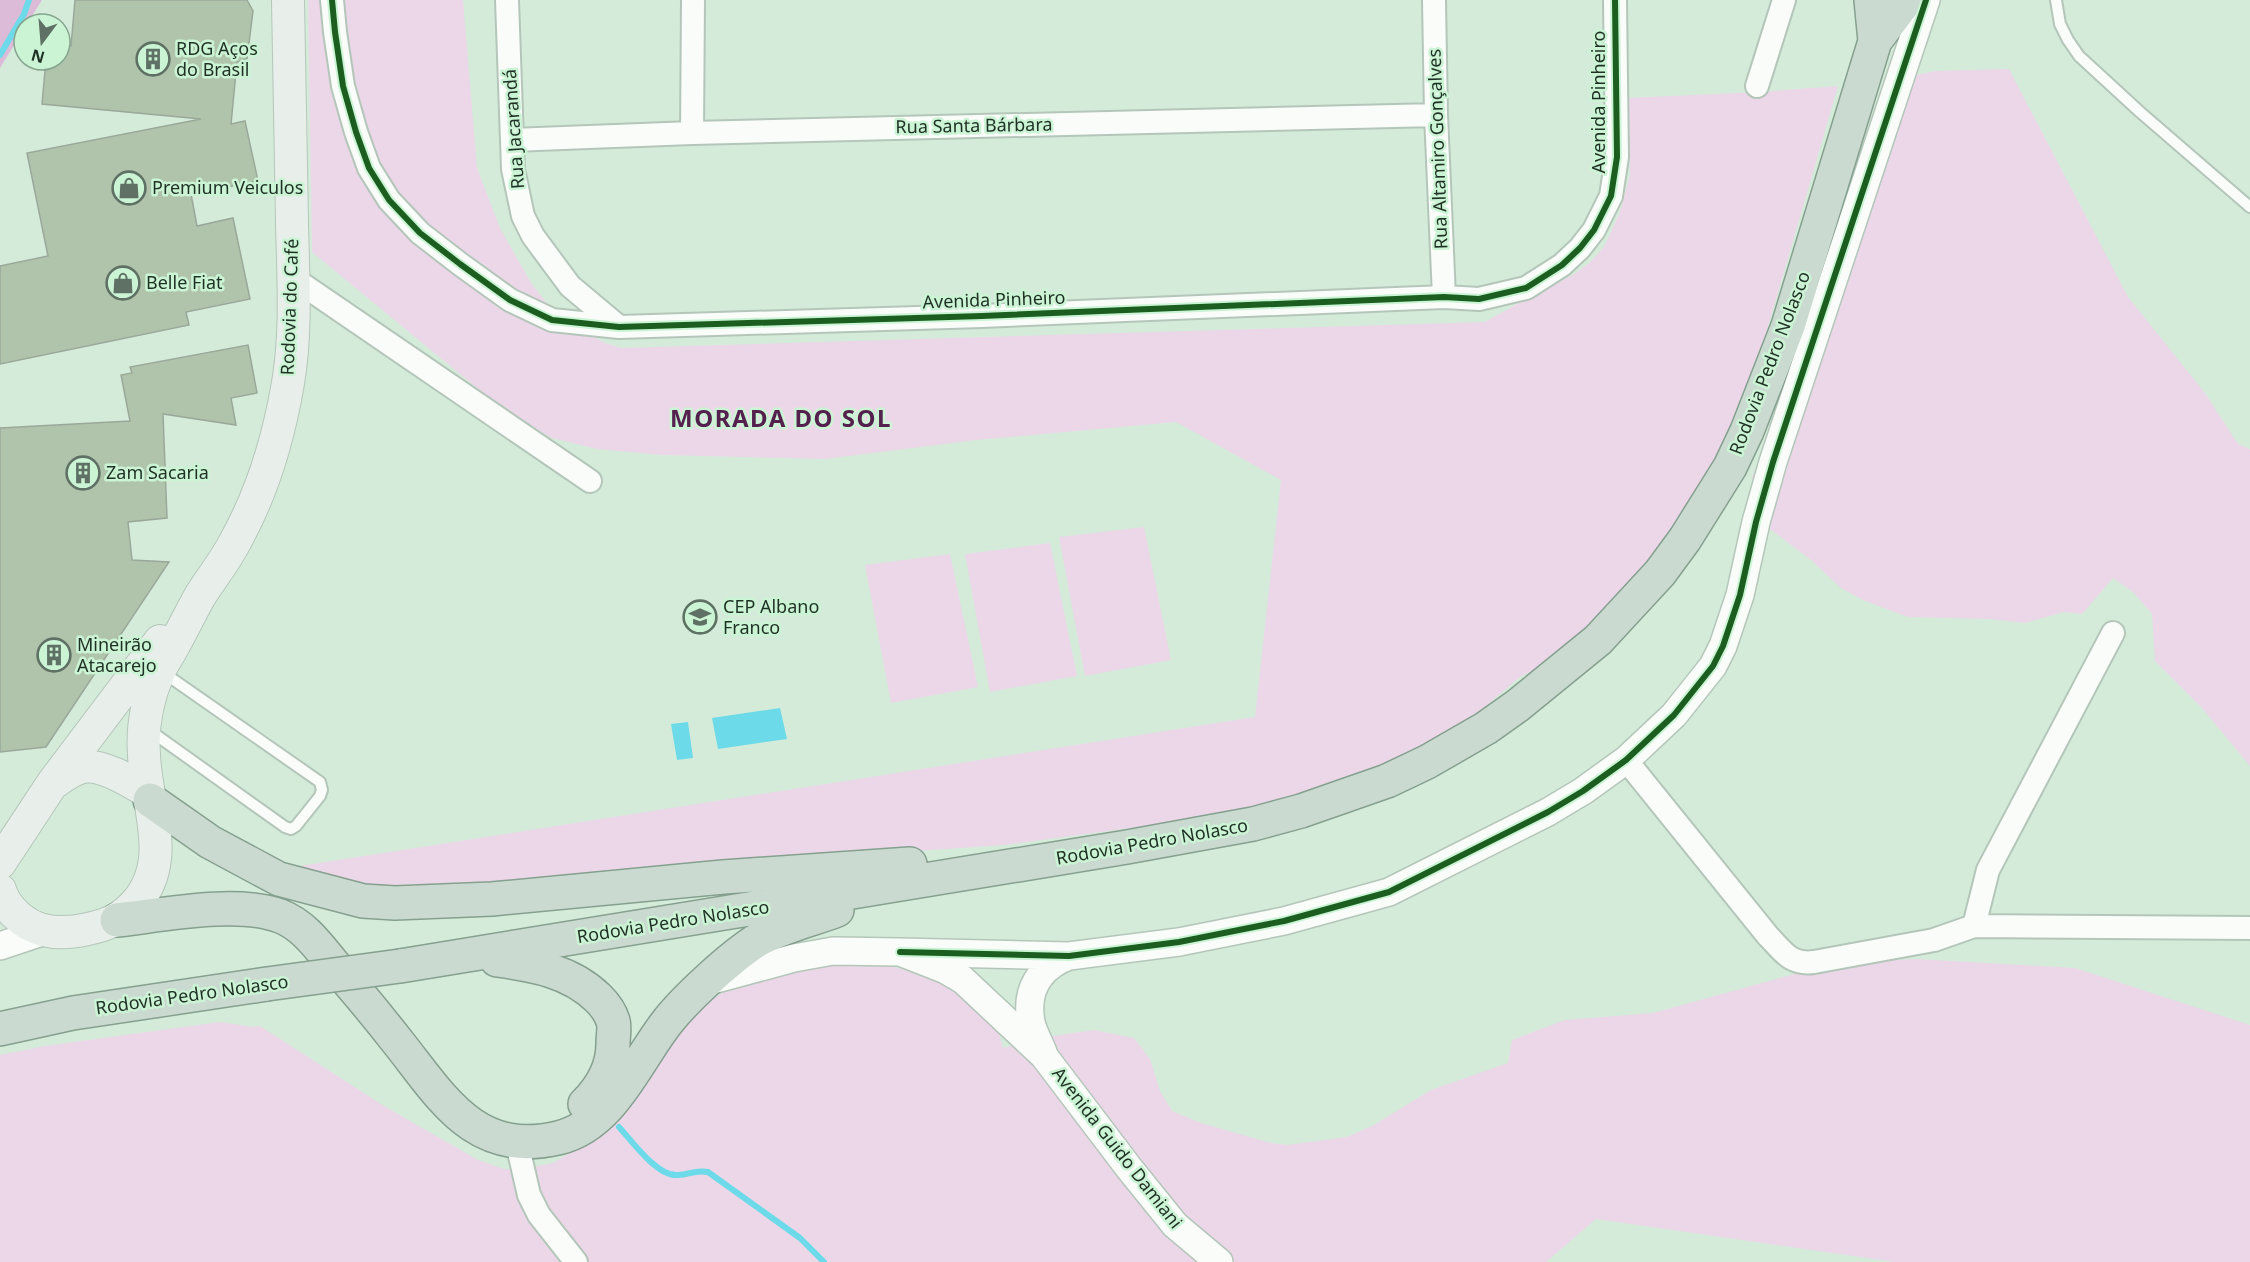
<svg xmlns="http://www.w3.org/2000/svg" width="2250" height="1262" viewBox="0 0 2250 1262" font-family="'Noto Sans',sans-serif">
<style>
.green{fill:#ebd7e8}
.forest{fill:#dcbbd8}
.water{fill:#6cdae8}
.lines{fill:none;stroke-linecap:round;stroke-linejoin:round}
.stream{stroke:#6cdae8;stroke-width:6}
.building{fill:#b0c4ac;stroke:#9aa89a;stroke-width:1.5}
.service-casing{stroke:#b4c6b9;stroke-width:14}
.minor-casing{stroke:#b4c6b9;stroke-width:26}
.tertiary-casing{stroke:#b4c6b9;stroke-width:30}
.secondary-casing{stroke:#b4c6b9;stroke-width:34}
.trunk-casing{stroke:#85a08f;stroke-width:36}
.service{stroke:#f9fcf9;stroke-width:10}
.minor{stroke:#f9fcf9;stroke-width:22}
.tertiary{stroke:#f9fcf9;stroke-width:27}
.secondary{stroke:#e8efea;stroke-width:32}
.trunk{stroke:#cbdad0;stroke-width:33}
.trunk-bridge-casing{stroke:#85a08f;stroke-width:36;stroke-linecap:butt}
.trunk-bridge{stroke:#cbdad0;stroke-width:33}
.cycleway-casing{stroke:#cbf4d5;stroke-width:10}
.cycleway{stroke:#1b5e20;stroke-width:6}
.labels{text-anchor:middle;stroke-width:5;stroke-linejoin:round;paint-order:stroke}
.poi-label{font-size:18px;fill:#1f3024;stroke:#cbf4d5;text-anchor:start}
.street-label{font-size:18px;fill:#1f3024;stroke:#cbf4d5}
.district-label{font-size:24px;font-weight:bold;letter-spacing:1.5px;fill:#54204d;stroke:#cbf4d5}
</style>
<rect width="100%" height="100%" fill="#d4ebda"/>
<path class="green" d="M 308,0 L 463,0 L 477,168 L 500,228 L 531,283 L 546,302 L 587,333 L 605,343 L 621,348 L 1485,322 L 1540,291 L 1573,275 L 1589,263 L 1604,247 L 1620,212 L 1630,175 L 1626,98 L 1760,92 L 1838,86 L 1756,368 L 1728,438 L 1668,553 L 1549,664 L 1521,676 L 1468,721 L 1380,768 L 1297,799 L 1219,816 L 1005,845 L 727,864 L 520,881 L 361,886 L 300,866 L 1255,717 L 1281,480 L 1176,422 L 976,440 L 825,459 L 662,455 L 597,449 L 552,438 L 506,412 L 312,252 Z
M 2009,69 L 2128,297 L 2205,393 L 2238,444 L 2250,449 L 2250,766 L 2202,708 L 2155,661 L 2152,614 L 2133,592 L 2113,578 L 2082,614 L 2064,612 L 2025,623 L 1989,619 L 1908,617 L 1865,601 L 1841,588 L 1811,560 L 1758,520 L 1762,513 L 1752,477 L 1788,396 L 1908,77 L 1935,71 Z
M 1144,527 L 1171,660 L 1085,676 L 1059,537 Z
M 1050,543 L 1077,676 L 990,692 L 965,554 Z
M 950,554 L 978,687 L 891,703 L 865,565 Z
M 1917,959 L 2075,968 L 2250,1025 L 2250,1262 L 1895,1262 L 1596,1219 L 1546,1262 L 0,1262 L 0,1055 L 45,1046 L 220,1022 L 253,1027 L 260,1026 L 384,1106 L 478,1160 L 504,1169 L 517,1170 L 553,1163 L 575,1150 L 600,1129 L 671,1034 L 706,1002 L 726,991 L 767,973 L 854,960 L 887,965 L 928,977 L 958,993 L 998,1030 L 1003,1048 L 1046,1037 L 1094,1030 L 1134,1038 L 1150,1059 L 1160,1091 L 1172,1111 L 1201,1123 L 1271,1143 L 1287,1145 L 1347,1137 L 1374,1125 L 1431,1090 L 1508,1063 L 1512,1040 L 1565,1020 L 1653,1013 L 1834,963 Z"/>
<path class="forest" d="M 0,0 L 42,0 L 27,24 L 24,24 L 24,29 L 0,68 Z"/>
<path class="water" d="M 780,708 L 787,739 L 718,749 L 712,718 Z
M 688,722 L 693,758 L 677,760 L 671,724 Z"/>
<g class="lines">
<path class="stream" d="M 0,55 L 24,14 L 29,0
M 619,1127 C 631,1140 656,1175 676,1175 C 688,1176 694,1169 708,1172 L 800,1238 L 824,1262"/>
</g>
<path class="building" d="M 75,0 L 247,0 L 253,11 L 247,59 L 237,62 L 231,124 L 245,121 L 258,181 L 191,194 L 197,226 L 233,218 L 250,299 L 186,312 L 189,325 L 0,364 L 0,266 L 48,256 L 27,153 L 201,119 L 42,104 L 46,60 L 60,60 L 60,45 L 71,46 Z
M 248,345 L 257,393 L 231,398 L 236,425 L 163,414 L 167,518 L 128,522 L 132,560 L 169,562 L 46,747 L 0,752 L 0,428 L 130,421 L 121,375 L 132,373 L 130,367 Z"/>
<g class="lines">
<defs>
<path id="service" d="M 2056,0 L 2060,24 L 2068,40 L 2079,56 L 2140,112 L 2250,207
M 149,730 L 285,827 L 291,829 L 296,826 L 320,796 L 322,790 L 320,782 L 161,671"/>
<path id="minor" d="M 332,0 L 335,32 L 343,86 L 356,132 L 369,168 L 389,200 L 420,233 L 460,264 L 510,300 L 552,320 L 619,327 L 982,316 L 1444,297 L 1479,299 L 1526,288 L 1562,265 L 1580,248 L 1594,230 L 1611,196 L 1617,157 L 1615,0
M 507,0 L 513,169 L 523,216 L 533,236 L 570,286 L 619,327
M 1434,0 L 1436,115 L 1444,297
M 1757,86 L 1784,0
M 692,133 L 693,0
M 512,140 L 692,133 L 1436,115
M 293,278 L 590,481
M 1626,760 L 1768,936 C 1784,952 1790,965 1814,962 L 1934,940 L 1974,926 L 2250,928
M 1974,926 L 1988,870 L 2113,633
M 517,1143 L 529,1195 L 539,1215 L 576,1262"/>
<path id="tertiary" d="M 0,946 L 45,931
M 900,952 L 1069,956 L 1179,942 L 1284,921 L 1389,892 L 1548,812 L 1583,791 L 1626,760 L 1674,715 L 1713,666 L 1723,646 L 1740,595 L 1756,522 L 1773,462 L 1926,0
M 709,981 L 794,958 L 833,951 L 900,952 L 946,970 L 963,980 L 1044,1056 L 1129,1168 L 1175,1225 L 1219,1262
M 1043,1052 C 1039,1042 1033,1032 1031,1022 C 1025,989 1040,967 1069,956"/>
<path id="secondary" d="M 55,782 C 62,777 70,771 79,768 C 98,761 132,782 148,792
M 0,863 L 52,784 L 160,641
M 0,890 C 6,909 24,925 43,930 C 63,935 83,931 103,925 C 116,921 125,915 135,904 C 174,861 146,806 144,755 C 142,728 147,700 158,674 C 162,664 169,655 174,645 C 183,629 191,612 200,596 C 212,577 226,560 236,540 C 262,493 279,436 288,383 C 297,330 293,275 292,222 C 290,148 290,74 288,0"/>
<path id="trunk" d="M 1871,0 L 1875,41
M 150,800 L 210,842 L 279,879 L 363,901 L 395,903 L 492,899 L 723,877 L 910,864
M 117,920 C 162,915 238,900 280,916 C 304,925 319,947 334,965 C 357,991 379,1018 401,1046 C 444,1101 477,1157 558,1138 C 613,1125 636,1061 668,1021 C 687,997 731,957 756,941 C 780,927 811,920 837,910
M 497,960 C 534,965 570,971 598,998 C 605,1005 610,1011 613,1021 C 615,1027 613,1036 613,1044 C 613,1067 601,1088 585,1104
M 400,966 L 1127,847 L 1253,824 L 1301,811 L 1387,781 L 1427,762 L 1486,728 L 1517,706 L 1598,640 L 1660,573 L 1685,539 L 1730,467 L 1747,431 L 1788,326 L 1875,41 L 1906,0
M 0,1029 L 73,1013 L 267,984"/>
</defs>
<use href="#service" class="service-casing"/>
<use href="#minor" class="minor-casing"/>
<use href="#tertiary" class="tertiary-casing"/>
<use href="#secondary" class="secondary-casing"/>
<use href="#trunk" class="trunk-casing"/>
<use href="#service" class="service"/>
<use href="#minor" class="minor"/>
<use href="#tertiary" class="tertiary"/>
<use href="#secondary" class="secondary"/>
<use href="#trunk" class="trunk"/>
<defs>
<path id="trunk-bridge" d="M 267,984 L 400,966"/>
</defs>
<use href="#trunk-bridge" class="trunk-bridge-casing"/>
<use href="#trunk-bridge" class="trunk-bridge"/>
<defs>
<path id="cycleway" d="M 332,0 L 335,32 L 343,86 L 356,132 L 369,168 L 389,200 L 420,233 L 460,264 L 510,300 L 552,320 L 619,327 L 982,316 L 1444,297 L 1479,299 L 1526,288 L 1562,265 L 1580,248 L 1594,230 L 1611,196 L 1617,157 L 1615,0
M 900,952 L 1069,956 L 1179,942 L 1284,921 L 1389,892 L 1548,812 L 1583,791 L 1626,760 L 1674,715 L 1713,666 L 1723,646 L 1740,595 L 1756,522 L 1773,462 L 1926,0"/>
</defs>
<use href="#cycleway" class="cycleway-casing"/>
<use href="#cycleway" class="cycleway"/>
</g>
<defs>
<symbol id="building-ring" viewBox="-11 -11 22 22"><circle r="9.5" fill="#cbf4d5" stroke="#5e7164" stroke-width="1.5"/><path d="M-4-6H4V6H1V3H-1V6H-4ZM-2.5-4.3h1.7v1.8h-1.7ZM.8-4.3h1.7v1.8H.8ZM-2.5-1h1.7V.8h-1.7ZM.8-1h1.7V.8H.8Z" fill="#5e7164"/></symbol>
<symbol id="shop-ring" viewBox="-11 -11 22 22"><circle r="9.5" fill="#cbf4d5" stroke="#5e7164" stroke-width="1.5"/><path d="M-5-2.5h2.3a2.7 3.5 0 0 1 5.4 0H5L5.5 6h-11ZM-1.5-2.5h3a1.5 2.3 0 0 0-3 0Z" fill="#5e7164"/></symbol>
<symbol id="university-ring" viewBox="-11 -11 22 22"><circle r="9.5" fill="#cbf4d5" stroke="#5e7164" stroke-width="1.5"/><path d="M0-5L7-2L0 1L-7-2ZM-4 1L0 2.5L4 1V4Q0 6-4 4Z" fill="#5e7164"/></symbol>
</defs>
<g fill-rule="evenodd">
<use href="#building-ring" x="134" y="40" width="38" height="38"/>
<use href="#shop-ring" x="110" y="169" width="38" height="38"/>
<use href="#shop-ring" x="104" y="264" width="38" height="38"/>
<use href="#building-ring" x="64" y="454" width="38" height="38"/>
<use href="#university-ring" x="681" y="598" width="38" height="38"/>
<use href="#building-ring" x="35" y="636" width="38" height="38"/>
</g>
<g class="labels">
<g class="poi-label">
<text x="176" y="55">RDG Aços<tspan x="176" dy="21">do Brasil</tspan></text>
<text x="152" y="194">Premium Veiculos</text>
<text x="146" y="289">Belle Fiat</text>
<text x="106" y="479">Zam Sacaria</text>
<text x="723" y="613">CEP Albano<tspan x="723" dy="21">Franco</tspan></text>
<text x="77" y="651">Mineirão<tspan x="77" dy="21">Atacarejo</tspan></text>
</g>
<g class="street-label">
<text transform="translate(1599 102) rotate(-90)" y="6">Avenida Pinheiro</text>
<text transform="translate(974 126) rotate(-1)" y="6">Rua Santa Bárbara</text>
<text transform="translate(514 129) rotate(-94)" y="6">Rua Jacarandá</text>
<text transform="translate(1438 149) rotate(-92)" y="6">Rua Altamiro Gonçalves</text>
<text transform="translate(994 300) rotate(-2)" y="6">Avenida Pinheiro</text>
<text transform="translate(290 307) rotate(-88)" y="6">Rodovia do Café</text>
<text transform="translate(1770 363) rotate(-69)" y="6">Rodovia Pedro Nolasco</text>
<text transform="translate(1152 842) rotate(-10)" y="6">Rodovia Pedro Nolasco</text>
<text transform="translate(673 922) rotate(-9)" y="6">Rodovia Pedro Nolasco</text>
<text transform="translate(192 995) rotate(-8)" y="6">Rodovia Pedro Nolasco</text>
<text transform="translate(1117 1148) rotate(52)" y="6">Avenida Guido Damiani</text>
</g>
<g class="district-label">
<text x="781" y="427">MORADA DO SOL</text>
</g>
</g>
<g transform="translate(42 42) rotate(196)"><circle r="28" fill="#cbf4d5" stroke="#86a68e" stroke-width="1.5"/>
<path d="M0-4.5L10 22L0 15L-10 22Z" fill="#5e7164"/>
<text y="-9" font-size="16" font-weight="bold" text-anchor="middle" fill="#1f3024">N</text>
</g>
</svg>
